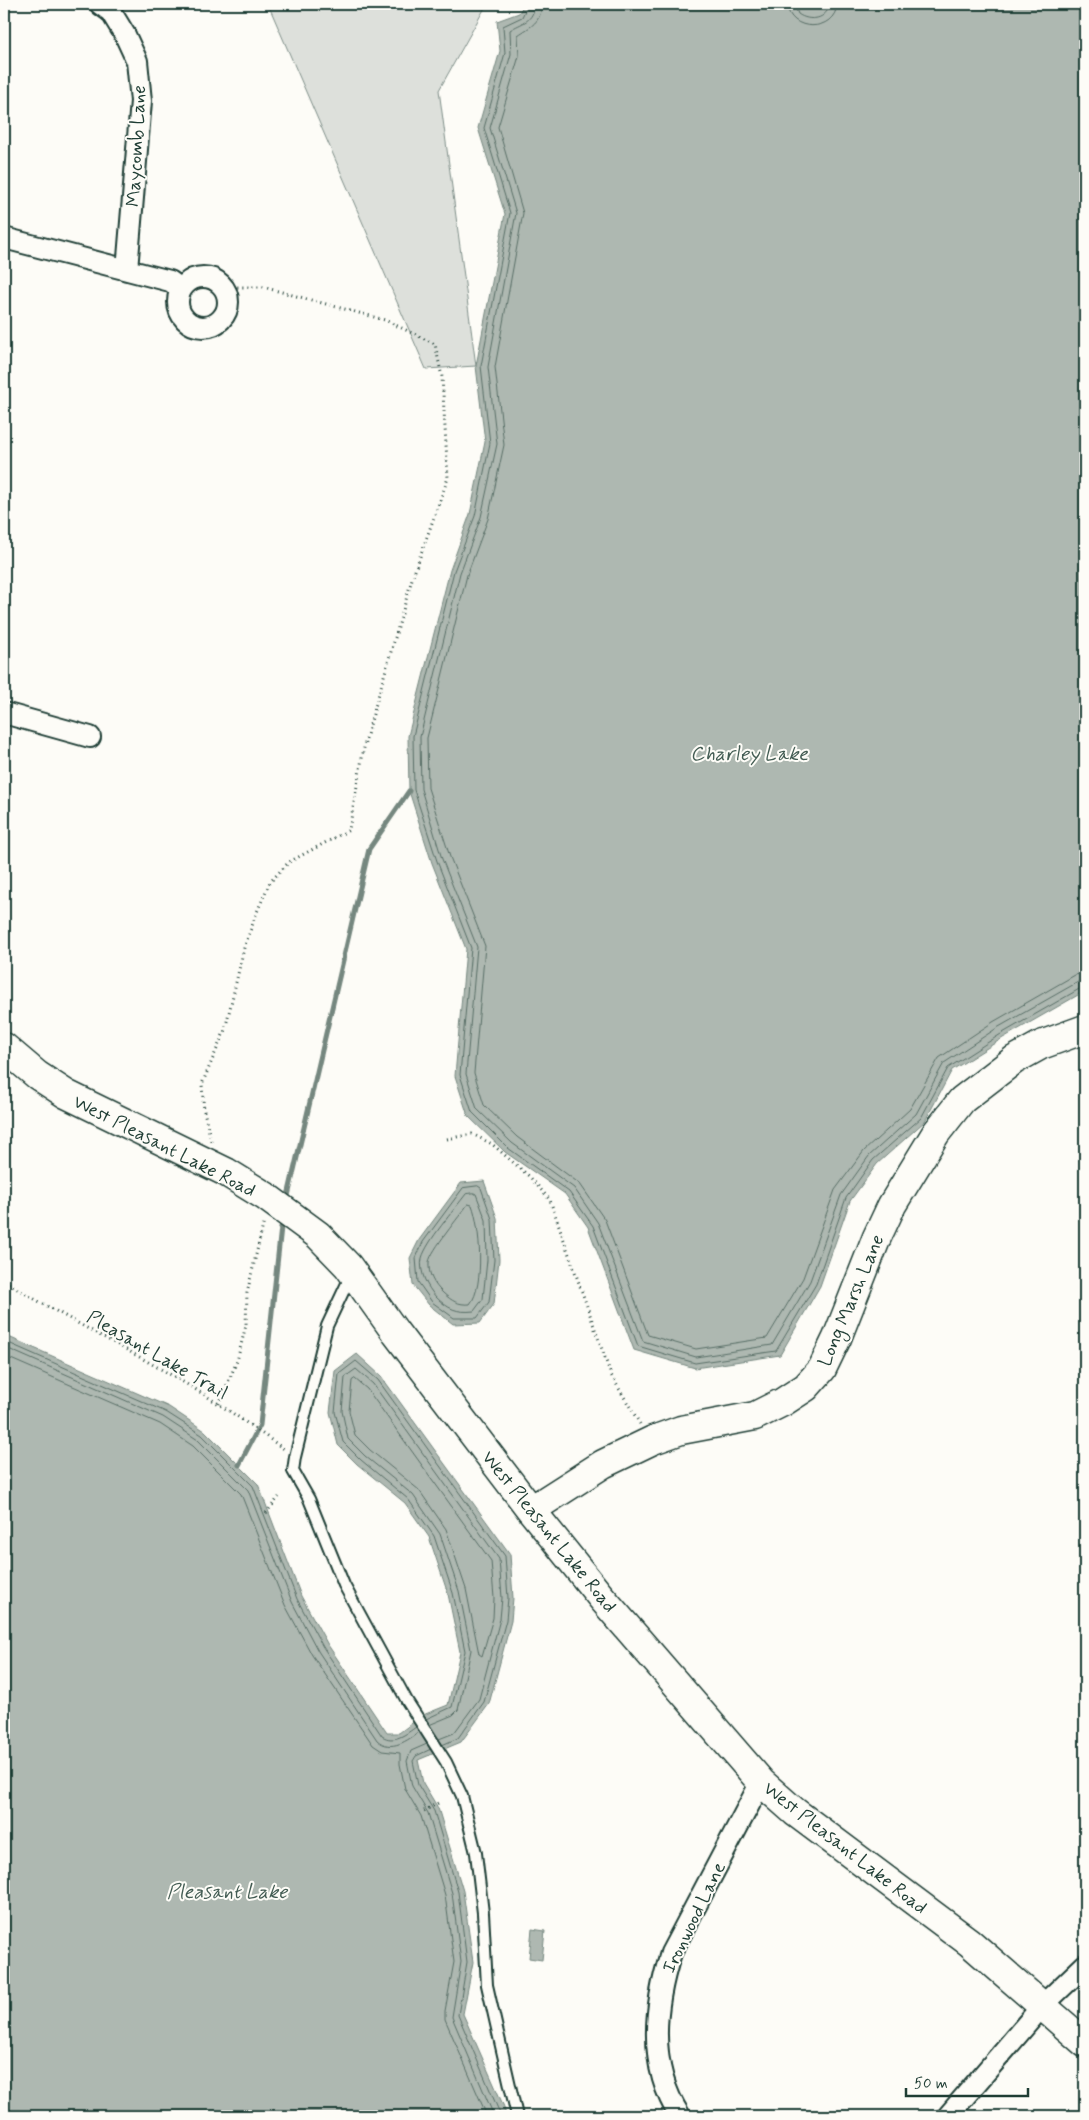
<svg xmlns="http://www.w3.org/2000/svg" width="1089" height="2120" viewBox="0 0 1089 2120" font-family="Mynerve,sans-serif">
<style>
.green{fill:#dde0db;stroke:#7e8e88}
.water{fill:#aeb8b1;stroke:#75877f}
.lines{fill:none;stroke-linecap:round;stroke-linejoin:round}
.shore{stroke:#586e66;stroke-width:1}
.stream{stroke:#75877f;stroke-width:5}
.lane-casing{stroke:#1f3d34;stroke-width:14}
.street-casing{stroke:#1f3d34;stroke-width:24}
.secondary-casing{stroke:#1f3d34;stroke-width:31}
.path{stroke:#1f3d34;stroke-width:3;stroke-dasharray:1 4;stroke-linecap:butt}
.lane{stroke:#fdfcf7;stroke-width:10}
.street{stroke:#fdfcf7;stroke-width:20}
.secondary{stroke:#fdfcf7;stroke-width:28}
.labels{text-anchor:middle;stroke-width:4;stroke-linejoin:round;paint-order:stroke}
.street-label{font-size:19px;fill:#1f3d34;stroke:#fdfcf7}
.water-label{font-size:20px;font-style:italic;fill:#435c53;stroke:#fdfcf7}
</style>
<rect width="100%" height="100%" fill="#fdfcf7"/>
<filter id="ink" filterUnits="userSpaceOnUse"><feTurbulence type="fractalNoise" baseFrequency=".02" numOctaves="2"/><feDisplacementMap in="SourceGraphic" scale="10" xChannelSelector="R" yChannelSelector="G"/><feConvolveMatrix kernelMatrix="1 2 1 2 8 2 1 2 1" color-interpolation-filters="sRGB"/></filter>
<g filter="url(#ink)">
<path class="green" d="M 268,4 L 487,4 L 439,90 L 476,366 L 426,369 Z"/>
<path class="water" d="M 524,4 L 802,4 L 808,7 L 843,4 L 1085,4 L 1085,991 L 1003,1038 L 952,1070 L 925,1121 L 877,1164 L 850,1201 L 820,1286 L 780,1355 L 695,1368 L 634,1350 L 588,1227 L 565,1194 L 505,1152 L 468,1116 L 455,1076 L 466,949 L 432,863 L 409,791 L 408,736 L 450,570 L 470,514 L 485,442 L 476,366 L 505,214 L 478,128 L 500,51 L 497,21 L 519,13 Z
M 484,1181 L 497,1218 L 499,1260 L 494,1304 L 480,1323 L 453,1324 L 429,1305 L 413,1285 L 410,1258 L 419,1240 L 461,1183 Z
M 4,1335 L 169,1407 L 205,1431 L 258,1484 L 301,1596 L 328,1645 L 387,1733 L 399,1733 L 423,1715 L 448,1705 L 460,1652 L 448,1594 L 429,1537 L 405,1503 L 357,1464 L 338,1445 L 330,1412 L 335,1371 L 357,1354 L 381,1376 L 510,1554 L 513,1598 L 511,1621 L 489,1704 L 461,1742 L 418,1760 L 423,1783 L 438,1808 L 463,1891 L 473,1962 L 463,2014 L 504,2107 L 506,2116 L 4,2116 Z
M 532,1929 L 545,1931 L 542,1960 L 529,1958 Z"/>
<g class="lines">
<path class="shore" d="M 528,4 L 522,17 L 503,26 L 505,53 L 484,128 L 510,213 L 481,366 L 490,443 L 475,516 L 454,571 L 413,736 L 414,790 L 437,861 L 471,948 L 460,1075 L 472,1112 L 508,1148 L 569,1192 L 593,1226 L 638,1346 L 695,1363 L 776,1351 L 816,1284 L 846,1198 L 873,1160 L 921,1118 L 948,1068 L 1001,1034 L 1081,988 L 1085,987
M 535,4 C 533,23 522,22 510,30 L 511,54 L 490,128 L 516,213 L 488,367 L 497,444 L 481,517 L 460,573 L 420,737 L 421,789 L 442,859 L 477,947 L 466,1074 L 477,1109 L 512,1143 L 574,1188 L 598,1223 L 643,1341 L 696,1357 L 772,1345 L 810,1281 L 841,1195 L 869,1156 L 916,1114 L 944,1063 L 997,1028 L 1078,982 L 1085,981
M 542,4 C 541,23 531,26 518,35 L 519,56 L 498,127 L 523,213 L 495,367 L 504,445 L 488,519 L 467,575 L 427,738 L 428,788 L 450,857 L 485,946 L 474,1073 L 484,1105 L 517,1137 L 580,1184 L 605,1220 L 648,1335 L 696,1349 L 767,1338 L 803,1278 L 835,1190 L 864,1151 L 910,1109 L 939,1058 L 993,1022 L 1075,975 L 1085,973
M 787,4 C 788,33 836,33 837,4
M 794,4 L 798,14 C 809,22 828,20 829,4
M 478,1186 L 481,1188 L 492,1219 L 494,1260 L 489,1302 L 477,1318 L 454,1318 L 432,1302 L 418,1282 L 416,1258 L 423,1242 L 463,1188 Z
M 474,1193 L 476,1194 L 486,1220 L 487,1260 L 483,1299 L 474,1311 C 457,1313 448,1309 436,1297 C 427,1287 419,1272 422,1258 C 427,1241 454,1210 466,1194 Z
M 468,1204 L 472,1205 C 480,1226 485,1286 470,1304 C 458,1305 452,1301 443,1293 C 434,1285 428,1274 429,1262 C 431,1250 460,1216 468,1204 Z
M 4,1341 L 166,1412 L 202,1435 L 253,1486 L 297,1599 L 323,1647 L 382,1736 C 394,1744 406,1734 416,1727
M 4,1347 L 163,1417 L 198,1440 L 248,1490 L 292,1602 L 318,1651 L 377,1740 C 391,1753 408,1740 419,1732
M 4,1356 L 160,1424 L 193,1446 L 241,1494 L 285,1605 L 312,1655 L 373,1745 L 382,1751 L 400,1753 L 400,1764 L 405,1789 L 421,1816 L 445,1895 L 454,1962 L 445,2011 L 445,2019 L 487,2116
M 355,1379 L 367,1389 L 491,1561 L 494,1598 L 493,1618 L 482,1656 L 479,1654 L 466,1589 L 446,1529 L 419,1490 L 370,1450 L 355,1435 L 349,1411 L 352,1381 Z
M 426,1719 L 452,1707 L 465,1651 L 453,1593 L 434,1536 L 408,1499 L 361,1460 L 343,1442 L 335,1412 L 339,1374 L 356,1361 L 378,1380 L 505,1556 L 508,1598 L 506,1620 L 484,1702 L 458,1738 L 442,1745
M 429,1725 L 453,1715 L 458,1710 L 471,1650 L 459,1591 L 440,1534 L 413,1495 L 365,1456 L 348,1439 L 342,1411 L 345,1377 L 356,1369 L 373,1384 L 499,1559 L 502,1598 L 500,1619 L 479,1699 L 454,1733 L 439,1739
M 427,1744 L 411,1751 L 407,1761 L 412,1786 L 428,1813 L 452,1893 L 461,1962 L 452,2017 L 494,2116
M 431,1749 L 416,1756 L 413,1761 L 418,1785 L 434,1811 L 458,1892 L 467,1962 L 458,2015 L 501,2116"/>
<path class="stream" d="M 288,1196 L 369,849 L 409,791
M 239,1465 L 260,1425 L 281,1227"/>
<defs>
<path id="lane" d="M 351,1275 L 327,1326 L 295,1457 L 293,1471 L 309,1499 L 344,1585 L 407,1701 L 446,1762 L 462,1796 L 476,1853 L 483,1913 L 487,1985 L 517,2116"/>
<path id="street" d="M 100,4 L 111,12 L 125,35 L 137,61 L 141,101 L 127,270
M 4,238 L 170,281 L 181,289
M178 302a25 25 0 1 1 50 0a25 25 0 1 1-50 0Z
M 4,713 L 90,737
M 680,2116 C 648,2067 654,2006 671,1953 L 761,1782
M 948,2116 L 1043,2005 L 1085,1965"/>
<path id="secondary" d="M 4,1047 L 37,1075 L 66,1094 L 226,1172 L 265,1196 L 318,1235 L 348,1266 L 396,1333 L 531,1510 L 601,1597 L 761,1782 L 795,1812 L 969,1942 L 1085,2043
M 531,1510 L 603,1464 L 653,1440 L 681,1430 L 755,1416 L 783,1402 L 806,1387 L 822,1369 L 837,1338 L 877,1237 L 892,1205 L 936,1133 L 962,1100 L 1014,1060 L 1041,1045 L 1085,1029"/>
</defs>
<use href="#lane" class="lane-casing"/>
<use href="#street" class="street-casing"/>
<use href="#secondary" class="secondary-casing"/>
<path class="path" d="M 447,1139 L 472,1134 L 492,1144 L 530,1177 L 550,1200 L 611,1375 L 640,1424
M 211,1141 L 204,1111 L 202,1084 L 225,1030 L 244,948 L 257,912 L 270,882 L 289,862 L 349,830 L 365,742 L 412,579 L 448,478 L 442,377 L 435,344 L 385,320 L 263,287 L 224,287
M 4,1281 C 62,1316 124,1347 183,1382 C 218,1402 251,1426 284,1449
M 219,1404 L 237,1361 L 246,1325 L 247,1293 L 264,1221
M 266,1513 L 279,1497
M 424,1811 L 440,1802"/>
<use href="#lane" class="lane"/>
<use href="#street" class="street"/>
<use href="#secondary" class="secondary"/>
</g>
</g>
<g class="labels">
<g class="street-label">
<text transform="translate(135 146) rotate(-87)" y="7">Maycomb Lane</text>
<text transform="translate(165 1145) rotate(27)" y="7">West Pleasant Lake Road</text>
<text transform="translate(850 1300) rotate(-67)" y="7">Long Marsh Lane</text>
<text transform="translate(158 1354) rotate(30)" y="7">Pleasant Lake Trail</text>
<text transform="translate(550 1531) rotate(51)" y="7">West Pleasant Lake Road</text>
<text transform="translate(846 1847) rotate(38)" y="7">West Pleasant Lake Road</text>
<text transform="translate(693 1917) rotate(-64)" y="7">Ironwood Lane</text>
</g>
<g class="water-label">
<text x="749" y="760">Charley Lake</text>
<text x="227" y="1898">Pleasant Lake</text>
</g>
</g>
<rect width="1089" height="2120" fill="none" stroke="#fdfcf7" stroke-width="20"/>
<rect x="10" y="10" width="1069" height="2100" fill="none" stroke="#1f3d34" stroke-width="2" filter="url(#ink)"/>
<path d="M906 2088v8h122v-8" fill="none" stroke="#1f3d34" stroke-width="2.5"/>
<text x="914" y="2088" font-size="15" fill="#1f3d34" stroke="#fdfcf7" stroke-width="4" paint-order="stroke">50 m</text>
</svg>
